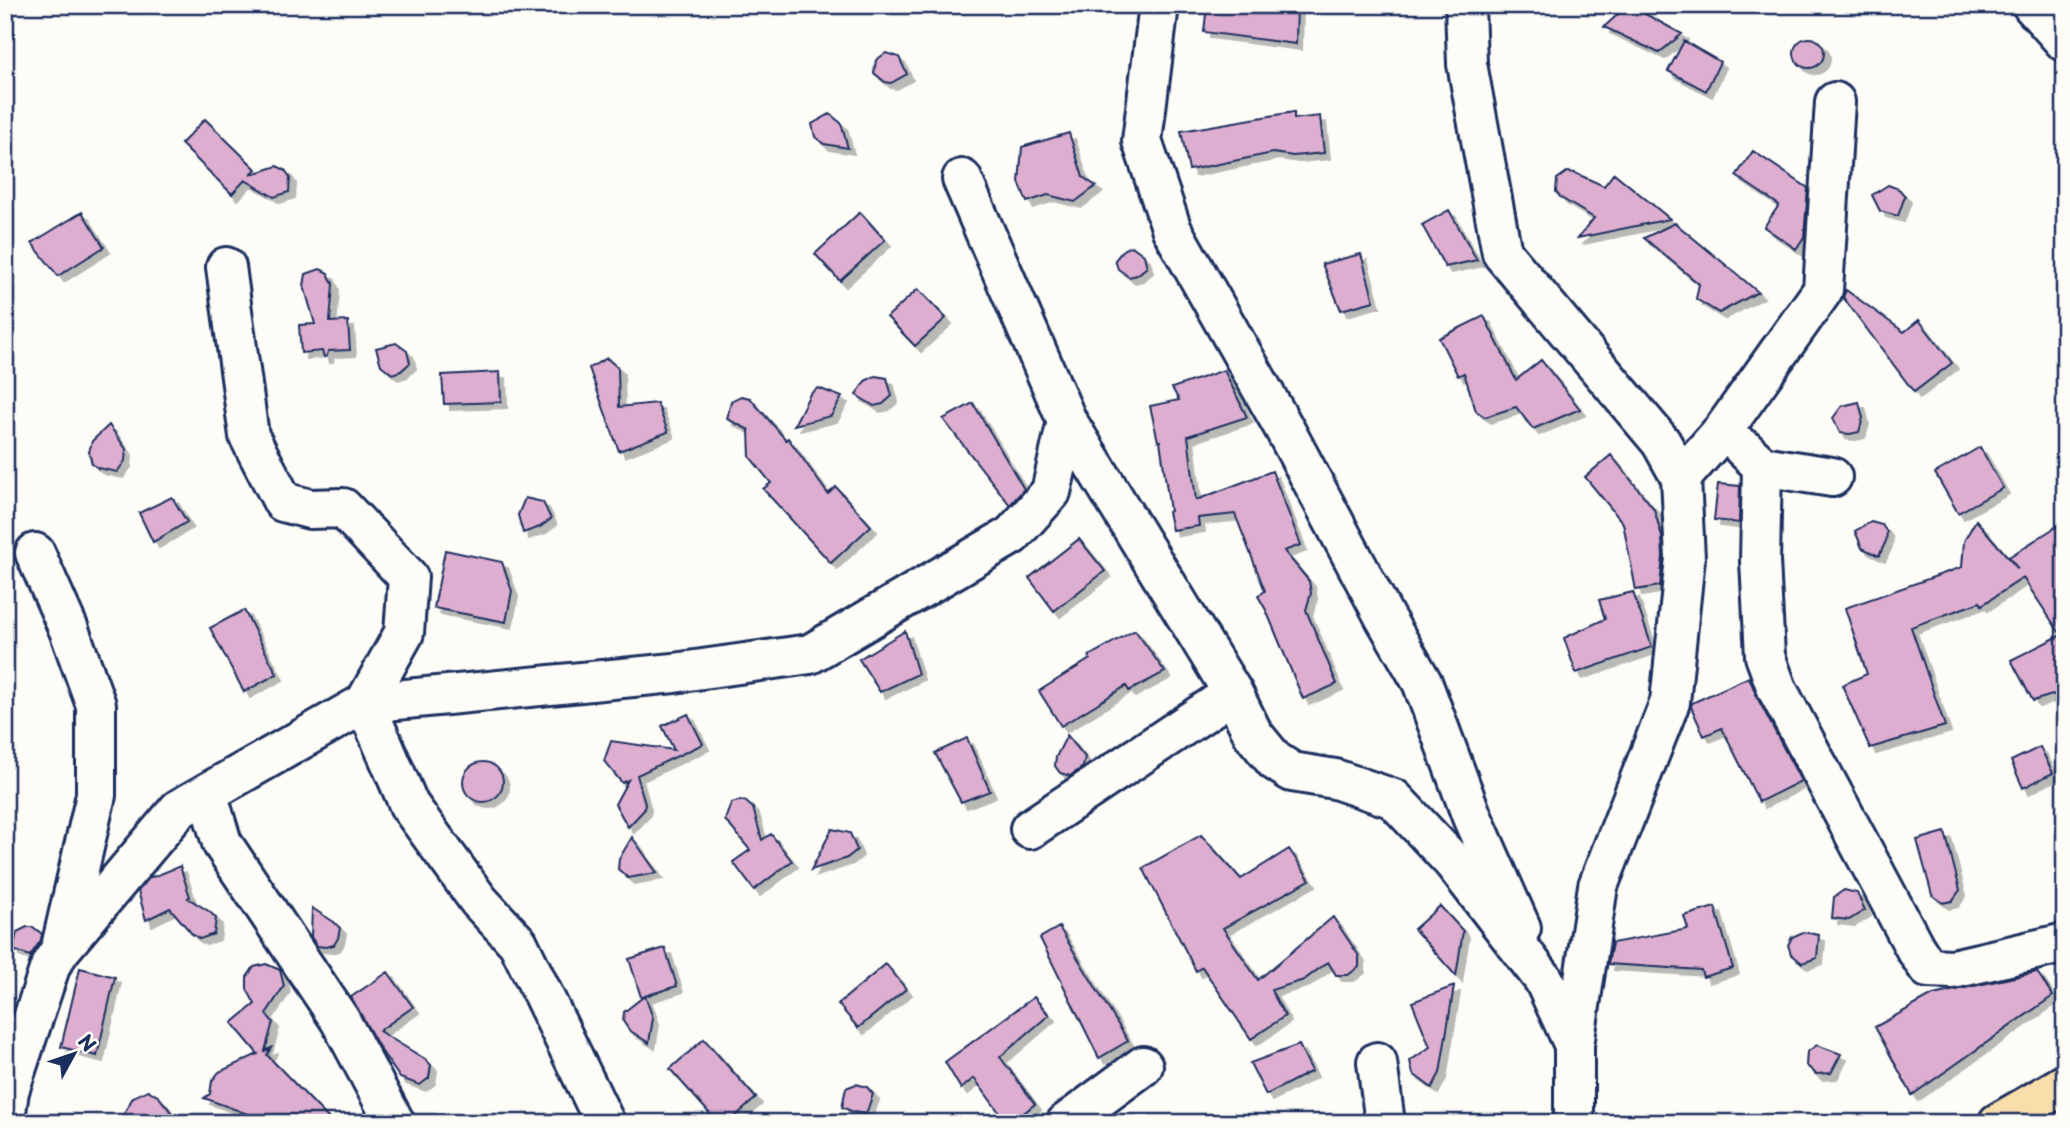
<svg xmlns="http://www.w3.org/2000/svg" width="2070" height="1128" viewBox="0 0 2070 1128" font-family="'Playpen Sans',sans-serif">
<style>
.building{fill:#ddaecf;stroke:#1b2f5e;stroke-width:2;filter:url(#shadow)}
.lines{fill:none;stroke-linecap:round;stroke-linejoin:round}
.minor-casing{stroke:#1b2f5e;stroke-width:44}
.major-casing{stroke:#1b2f5e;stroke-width:44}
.minor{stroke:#fdfcf7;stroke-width:38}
.major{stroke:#f8deab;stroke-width:38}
</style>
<defs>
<filter id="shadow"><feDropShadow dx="6" dy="6" stdDeviation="0" flood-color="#0004"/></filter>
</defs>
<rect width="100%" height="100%" fill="#fdfcf7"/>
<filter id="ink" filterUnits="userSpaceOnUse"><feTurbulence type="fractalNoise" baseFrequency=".0143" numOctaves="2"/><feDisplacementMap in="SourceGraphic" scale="14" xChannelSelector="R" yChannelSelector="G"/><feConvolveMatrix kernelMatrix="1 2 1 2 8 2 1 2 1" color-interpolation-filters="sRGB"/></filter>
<g filter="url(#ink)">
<path class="building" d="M 1207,5 L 1297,5 L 1296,44 L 1204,32 Z
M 1628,5 L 1629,5 L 1682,34 L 1659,53 L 1604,27 Z
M1794 53a15 15 0 1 1 30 0a15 15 0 1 1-30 0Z
M 1684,41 L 1720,62 L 1706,91 L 1668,71 Z
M 886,53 L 899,57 L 907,74 L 891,83 L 885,82 L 874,73 L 876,60 Z
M 1294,112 L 1294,119 L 1320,116 L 1324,153 L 1293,156 L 1273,153 L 1189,170 L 1181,131 Z
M 830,114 L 841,123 L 848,148 L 824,144 L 815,137 L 812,124 Z
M 205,119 L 256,169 L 250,175 L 277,166 L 285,170 L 290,177 L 289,192 L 274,197 L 245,180 L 232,194 L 181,144 Z
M 1069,133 L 1083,177 L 1096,186 L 1075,202 L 1048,195 L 1027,202 L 1019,182 L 1022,147 Z
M 1753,151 L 1808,188 L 1804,237 L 1796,249 L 1764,227 L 1779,205 L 1736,176 Z
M 1567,172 L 1575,173 L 1604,186 L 1614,173 L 1670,219 L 1578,238 L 1594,218 L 1561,198 L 1556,192 L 1557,179 Z
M 1888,185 L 1899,189 L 1905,196 L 1898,216 L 1880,211 L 1872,195 Z
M 1449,210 L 1477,260 L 1445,267 L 1422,225 Z
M 82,212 L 104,247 L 58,276 L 32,243 Z
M 860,212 L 885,240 L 840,281 L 815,254 Z
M 1675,223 L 1732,270 L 1758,292 L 1719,313 L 1696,299 L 1699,284 L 1644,238 Z
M 1132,246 L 1144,255 L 1147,267 L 1137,275 L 1129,277 L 1118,269 L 1115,260 L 1124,249 Z
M 1361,254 L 1374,301 L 1341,310 L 1322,264 Z
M 320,269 L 328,273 L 333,284 L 330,322 L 348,321 L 350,350 L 328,351 L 327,356 L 324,357 L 322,351 L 301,353 L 299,325 L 315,324 L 304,286 L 306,274 Z
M 918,289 L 946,318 L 915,346 L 887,317 Z
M 1846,290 L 1904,332 L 1919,320 L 1952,363 L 1914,392 L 1843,297 Z
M 1484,316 L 1516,380 L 1541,360 L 1580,409 L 1533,429 L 1516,407 L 1485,417 L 1476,411 L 1464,373 L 1458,376 L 1439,338 Z
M 396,343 L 407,351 L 410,363 L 401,371 L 392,374 L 381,365 L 376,348 Z
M 607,358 L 618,368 L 619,407 L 657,403 L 668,432 L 619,451 L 589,368 Z
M 1224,370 L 1247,417 L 1188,436 L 1196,500 L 1272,471 L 1301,545 L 1284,551 L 1309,581 L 1311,593 L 1306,610 L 1337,684 L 1303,699 L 1266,610 L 1258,596 L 1265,591 L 1235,514 L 1198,518 L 1199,526 L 1172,530 L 1168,512 L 1170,511 L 1160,441 L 1158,441 L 1150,406 L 1179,400 L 1172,388 Z
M 500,372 L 501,402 L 444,404 L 442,375 Z
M 875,376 L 887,378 L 892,396 L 883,404 L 874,406 L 856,395 L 865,381 Z
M 818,388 L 842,397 L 831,416 L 794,425 L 810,394 Z
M 741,396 L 750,398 L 786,440 L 788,438 L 828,494 L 836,487 L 871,526 L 831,563 L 763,489 L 771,483 L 750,457 L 749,430 L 727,419 L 731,401 Z
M 1859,402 L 1863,418 L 1859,432 L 1850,434 L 1840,433 L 1833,418 L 1842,406 Z
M 973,403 L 1024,489 L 1010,505 L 943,419 Z
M 109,425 L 126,449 L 125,461 L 117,472 L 98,468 L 92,464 L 89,452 L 92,441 Z
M 1980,447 L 2003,488 L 1958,513 L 1935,473 Z
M 1611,455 L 1654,509 L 1662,537 L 1663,557 L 1660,586 L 1636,590 L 1623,523 L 1585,477 Z
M 1718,484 L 1740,486 L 1739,523 L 1714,520 Z
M 172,497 L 187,522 L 153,542 L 139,513 Z
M 525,498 L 543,502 L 551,519 L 540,527 L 523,533 L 518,515 Z
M 1976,520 L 2018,569 L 2009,557 L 2065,521 L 2065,691 L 2033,701 L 2011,660 L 2061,635 L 2023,578 L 1982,605 L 1980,602 L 1911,627 L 1945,726 L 1870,748 L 1842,685 L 1867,674 L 1845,608 L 1962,567 L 1964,541 Z
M 1871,522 L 1882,525 L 1887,532 L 1886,541 L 1879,556 L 1862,548 L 1855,531 Z
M 1079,539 L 1105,571 L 1054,611 L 1029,578 Z
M 445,550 L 502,562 L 512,591 L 506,622 L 434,608 Z
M 1633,592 L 1652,647 L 1576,673 L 1564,638 L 1605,619 L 1599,600 Z
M 244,610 L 277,674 L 244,692 L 210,628 Z
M 1135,630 L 1165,672 L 1129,691 L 1126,686 L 1061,726 L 1039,691 L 1090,659 L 1089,656 Z
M 905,631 L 918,674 L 880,692 L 859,659 Z
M 1749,677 L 1758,699 L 1801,781 L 1759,802 L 1722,728 L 1704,736 L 1691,707 L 1692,703 Z
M 688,714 L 703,744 L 637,775 L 645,804 L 644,810 L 628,827 L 615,804 L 628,780 L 622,783 L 604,761 L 611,741 L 674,750 L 662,726 Z
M 1067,735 L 1085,757 L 1083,767 L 1070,776 L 1060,773 L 1055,766 L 1056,757 Z
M 967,738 L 990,791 L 961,802 L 935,753 Z
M 2040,747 L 2053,773 L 2023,788 L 2011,761 Z
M463 782a20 20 0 1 1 40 0a20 20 0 1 1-40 0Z
M 739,801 L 745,801 L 753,808 L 762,840 L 771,834 L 792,861 L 754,890 L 733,862 L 750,850 L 725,820 L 731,803 Z
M 832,829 L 850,833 L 857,850 L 847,858 L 811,870 Z
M 1945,832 L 1960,890 L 1952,901 L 1943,903 L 1932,895 L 1917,840 Z
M 1201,835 L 1241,879 L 1289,849 L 1310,880 L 1223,928 L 1258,980 L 1333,917 L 1359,956 L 1359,967 L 1348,975 L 1336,975 L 1328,962 L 1304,980 L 1271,990 L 1285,1016 L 1251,1039 L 1202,967 L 1196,971 L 1143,868 Z
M 632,837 L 657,873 L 628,878 L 618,869 L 619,859 Z
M 180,866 L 190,897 L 188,898 L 210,912 L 216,918 L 214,934 L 200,939 L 192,934 L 170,908 L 146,920 L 138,891 L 151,876 L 153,877 Z
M 1844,890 L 1857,893 L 1865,910 L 1849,920 L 1832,918 L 1834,897 Z
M 1440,906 L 1463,931 L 1456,976 L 1414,929 Z
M 1715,907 L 1733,968 L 1703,977 L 1701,970 L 1608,964 L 1612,943 L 1688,929 L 1684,916 Z
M 312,908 L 334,922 L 340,928 L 338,938 L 334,945 L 326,947 L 317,946 L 311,937 Z
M 27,927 L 33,927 L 42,934 L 41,940 L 30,956 L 13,950 L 17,932 Z
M 1059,927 L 1128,1041 L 1099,1058 L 1040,938 Z
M 1803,932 L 1819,935 L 1817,958 L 1802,963 L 1791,954 L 1788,945 L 1792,937 Z
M 665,948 L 677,986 L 645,996 L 653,1018 L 649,1043 L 629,1030 L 623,1021 L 624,1012 L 643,997 L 641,997 L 629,959 Z
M 266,964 L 280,970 L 284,986 L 266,1014 L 273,1022 L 265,1051 L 271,1048 L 267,1055 L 333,1123 L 272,1123 L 204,1098 L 210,1094 L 212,1081 L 219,1072 L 258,1054 L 232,1023 L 255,1004 L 247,989 L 247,977 L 254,967 Z
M 886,964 L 906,989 L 858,1028 L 838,1004 Z
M 80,968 L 115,977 L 97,1056 L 61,1047 Z
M 388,972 L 413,1007 L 379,1031 L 425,1059 L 431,1065 L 429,1078 L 420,1085 L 400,1078 L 380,1049 L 351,997 Z
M 2037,972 L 2053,996 L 1912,1095 L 1875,1027 L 1933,995 Z
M 1454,986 L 1440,1073 L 1432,1088 L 1413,1074 L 1410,1061 L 1430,1047 L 1412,1002 Z
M 1034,997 L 1049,1015 L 1000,1057 L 1035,1104 L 1011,1123 L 1007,1123 L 974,1078 L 961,1089 L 945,1062 Z
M 704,1039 L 756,1098 L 728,1123 L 718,1123 L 670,1069 Z
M 1299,1045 L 1312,1071 L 1266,1095 L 1250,1063 Z
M 1817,1045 L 1841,1054 L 1831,1073 L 1816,1074 L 1806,1065 L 1807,1052 Z
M 856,1084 L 867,1087 L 873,1094 L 866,1114 L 853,1112 L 842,1107 L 846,1088 Z
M 148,1090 L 159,1097 L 180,1123 L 119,1123 L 133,1097 Z"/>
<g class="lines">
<defs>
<path id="minor" d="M 1159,5 L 1142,141 L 1172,230 L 1284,428 L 1385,618 L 1422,682 L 1472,817 L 1521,928
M 1465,5 L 1467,64 L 1502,253 L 1661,442 L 1681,478 L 1685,558 L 1670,702 L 1598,886 L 1574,1045
M 2032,5 L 2065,42
M 962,179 L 1067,421 L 1233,693 L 1253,734 L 1275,761 L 1292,772 L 1335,779 L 1394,799 L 1453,862 L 1544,980 L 1574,1045 L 1574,1123
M 1743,448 L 1762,466 L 1832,477
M 1762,466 L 1760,561 L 1765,656 L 1777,689 L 1915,948 L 1928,968 L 1953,969 L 2065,943
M 1681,478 L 1724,429 L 1823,290 L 1835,102
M 35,553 L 69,630 L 96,705 L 96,795 L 62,943
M 207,793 L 222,843 L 340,1020 L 395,1123
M 1030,829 L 1233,693
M 1377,1062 L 1385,1123
M 5,1119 L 9,1091 L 51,964 L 61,949 L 179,809 L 365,703 L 404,633 L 408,577 L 343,508 L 310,509 L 283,502 L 249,436 L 226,267
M 605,1123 L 518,943 L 479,901 L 409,805 L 365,703 L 674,673 L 810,654 L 1012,535 L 1051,492 L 1067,421
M 1066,1123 L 1143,1066"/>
<path id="major" d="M 1998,1123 L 2065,1084"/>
</defs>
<use href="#minor" class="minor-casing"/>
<use href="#major" class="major-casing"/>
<use href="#minor" class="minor"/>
<use href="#major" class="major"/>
</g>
</g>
<rect width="2070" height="1128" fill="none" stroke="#fdfcf7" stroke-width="28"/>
<rect x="14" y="14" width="2042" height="1100" fill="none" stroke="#1b2f5e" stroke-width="2.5" filter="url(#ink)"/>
<g transform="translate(74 1054) rotate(50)" stroke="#fdfcf7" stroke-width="5" paint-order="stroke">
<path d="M0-5L12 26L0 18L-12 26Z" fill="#1b2f5e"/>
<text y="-10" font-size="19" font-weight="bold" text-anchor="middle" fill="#1b2f5e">N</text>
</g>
</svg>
